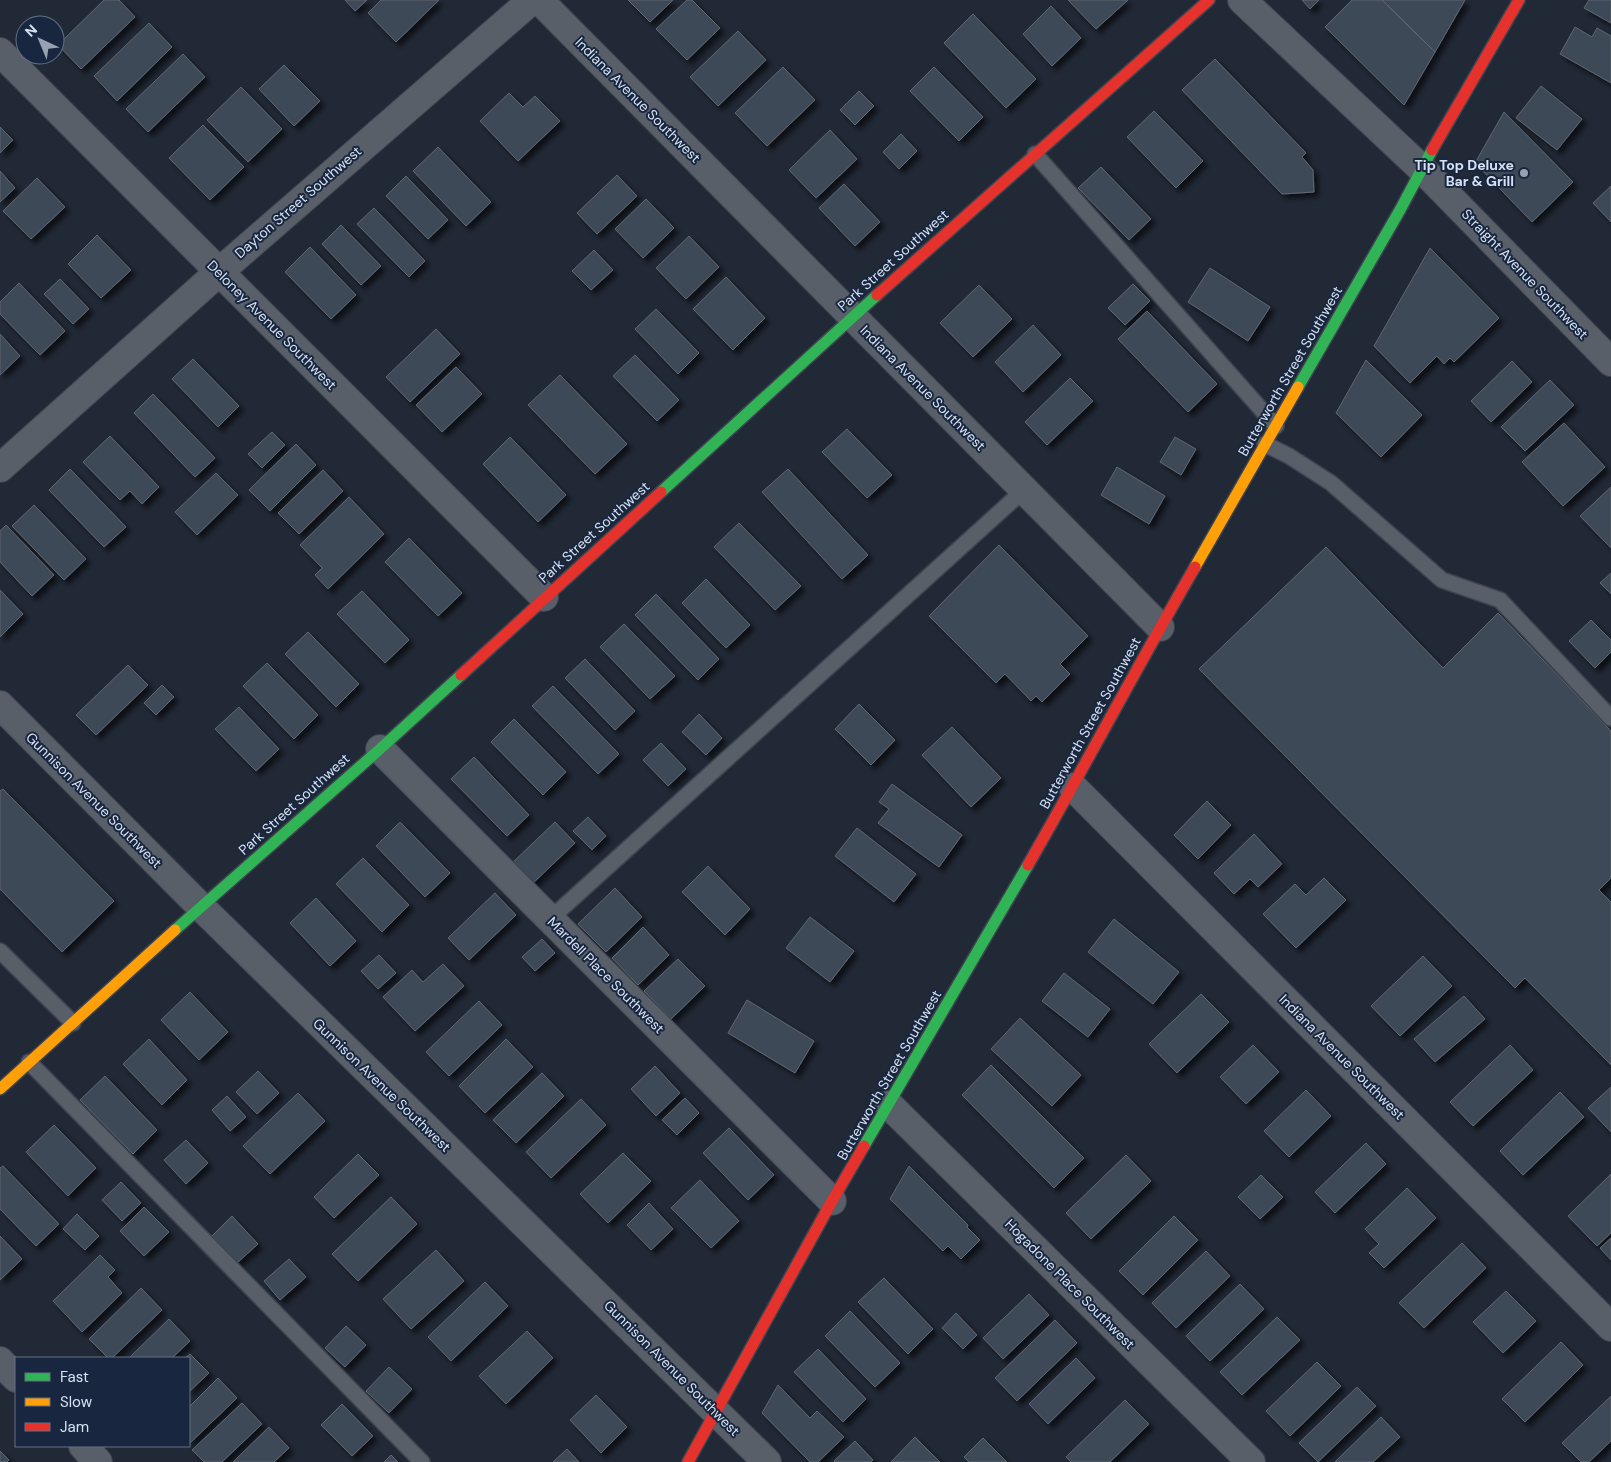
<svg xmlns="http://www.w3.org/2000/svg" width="1611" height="1462" viewBox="0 0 1611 1462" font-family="'DM Sans',sans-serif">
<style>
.building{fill:#3e4857;stroke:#606772;filter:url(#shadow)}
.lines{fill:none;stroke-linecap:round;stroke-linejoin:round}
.lane-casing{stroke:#3d444f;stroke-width:18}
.street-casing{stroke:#3d444f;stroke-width:30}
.fast-casing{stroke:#3d444f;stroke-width:14}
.slow-casing{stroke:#3d444f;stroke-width:14}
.jam-casing{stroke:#3d444f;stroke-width:14}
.lane{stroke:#585f69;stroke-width:15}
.street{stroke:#585f69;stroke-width:28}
.fast{stroke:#30b455;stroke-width:11}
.slow{stroke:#ff9f0a;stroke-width:11}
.jam{stroke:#e5322d;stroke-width:11}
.poi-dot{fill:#97a1b0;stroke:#18273f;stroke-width:2}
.labels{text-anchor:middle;stroke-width:4;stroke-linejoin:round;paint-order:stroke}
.street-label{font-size:14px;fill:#d7e1f1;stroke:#18273f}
.poi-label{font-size:14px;font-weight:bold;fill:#d7e1f1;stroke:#18273f;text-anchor:end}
</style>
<defs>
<filter id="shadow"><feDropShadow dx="4.5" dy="4.5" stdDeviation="2.5" flood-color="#0009"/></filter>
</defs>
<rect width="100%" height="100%" fill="#212936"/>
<path class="building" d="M 104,0 L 119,0 L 135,17 L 81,69 L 58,45 Z
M 345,0 L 367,0 L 355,11 Z
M 381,0 L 439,0 L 396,42 L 368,13 Z
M 628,0 L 673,0 L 650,22 Z
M 687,0 L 692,0 L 720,28 L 687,60 L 656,29 Z
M 1068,0 L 1128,0 L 1096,29 Z
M 1302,0 L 1319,0 L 1310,9 Z
M 1352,0 L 1382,0 L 1435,52 L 1404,105 L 1325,27 Z
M 1382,0 L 1465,0 L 1435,52 Z
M 1589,0 L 1611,0 L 1611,23 L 1584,8 Z
M 1051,6 L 1081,38 L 1052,66 L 1023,34 Z
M 973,14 L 1036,79 L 1006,108 L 944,43 Z
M 149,23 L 172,47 L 117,101 L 94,76 Z
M 1575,27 L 1592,37 L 1597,28 L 1611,36 L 1611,83 L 1560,54 Z
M 738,31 L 766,60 L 718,106 L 690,77 Z
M 183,54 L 205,77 L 148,132 L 126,109 Z
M 1215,59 L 1306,153 L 1302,157 L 1313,170 L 1314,192 L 1282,194 L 1182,90 Z
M 284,65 L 320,101 L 294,126 L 259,89 Z
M 783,67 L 815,100 L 767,146 L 735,113 Z
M 934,67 L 983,117 L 959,141 L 910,91 Z
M 1541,86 L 1582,119 L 1557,150 L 1516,118 Z
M 241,87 L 282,129 L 248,162 L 207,120 Z
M 859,91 L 874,106 L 855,125 L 840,110 Z
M 509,93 L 523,107 L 535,96 L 560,121 L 518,161 L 480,121 Z
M 1154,111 L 1203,161 L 1176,188 L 1127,137 Z
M 1504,112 L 1573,182 L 1532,222 L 1475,163 Z
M 203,125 L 244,167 L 210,200 L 169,158 Z
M 0,127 L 13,140 L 0,153 Z
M 830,130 L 857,159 L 816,198 L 789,170 Z
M 901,134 L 917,151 L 899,169 L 883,152 Z
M 438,147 L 491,202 L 466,226 L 413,171 Z
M 1101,167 L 1151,219 L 1129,240 L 1078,188 Z
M 0,171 L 15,188 L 0,202 Z
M 617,175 L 637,196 L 597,234 L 577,213 Z
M 406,176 L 448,220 L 428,239 L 386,196 Z
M 37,178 L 65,207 L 31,239 L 3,211 Z
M 844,184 L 880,222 L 855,246 L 819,208 Z
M 1611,186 L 1611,222 L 1593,203 Z
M 646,199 L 674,228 L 643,258 L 615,229 Z
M 374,208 L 425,261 L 409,277 L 357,224 Z
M 341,225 L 381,266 L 361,285 L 322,244 Z
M 97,235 L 131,270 L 101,298 L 68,264 Z
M 689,236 L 719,267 L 686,299 L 656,268 Z
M 310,247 L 356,295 L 331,319 L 285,272 Z
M 1430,248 L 1499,318 L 1454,362 L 1450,358 L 1444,364 L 1437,356 L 1410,383 L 1374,346 Z
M 594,250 L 613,270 L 591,290 L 572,271 Z
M 1210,268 L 1270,307 L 1248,341 L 1188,302 Z
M 726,277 L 765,318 L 733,350 L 693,309 Z
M 60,279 L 89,309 L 73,324 L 44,294 Z
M 19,283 L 65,331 L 40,355 L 0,314 L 0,302 Z
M 1133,284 L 1150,301 L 1125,325 L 1108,308 Z
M 979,285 L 1012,319 L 973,357 L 940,323 Z
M 656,309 L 699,353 L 678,374 L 635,329 Z
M 1147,311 L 1217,384 L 1188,412 L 1118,339 Z
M 1033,325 L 1061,355 L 1023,392 L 995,362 Z
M 436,329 L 460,354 L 410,402 L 386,377 Z
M 0,334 L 20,356 L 0,375 Z
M 635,355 L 679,400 L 657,421 L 613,376 Z
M 193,359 L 239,406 L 218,427 L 172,379 Z
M 1366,360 L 1422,415 L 1381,457 L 1336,413 Z
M 1512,361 L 1532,382 L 1491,422 L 1471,401 Z
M 456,367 L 482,394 L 442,432 L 416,405 Z
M 560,375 L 627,444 L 595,474 L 528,405 Z
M 1070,378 L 1093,401 L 1047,445 L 1025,422 Z
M 1550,380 L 1574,405 L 1525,451 L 1501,427 Z
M 153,394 L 215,458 L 195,477 L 134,413 Z
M 1564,423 L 1605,467 L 1563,506 L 1522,462 Z
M 847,429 L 892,475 L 867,498 L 822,452 Z
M 272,432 L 285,445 L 262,468 L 248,454 Z
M 110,436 L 159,487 L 142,504 L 130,491 L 120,500 L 83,462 Z
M 510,437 L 566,495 L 538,522 L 483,464 Z
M 1175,437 L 1196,449 L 1181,475 L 1160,462 Z
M 296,444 L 316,465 L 270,511 L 249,490 Z
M 1117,467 L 1165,496 L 1149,524 L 1101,495 Z
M 70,469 L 126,527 L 104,547 L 49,490 Z
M 788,469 L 868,555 L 842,579 L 762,492 Z
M 323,470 L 343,491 L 299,534 L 278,513 Z
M 216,473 L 238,495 L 197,535 L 175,512 Z
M 1611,487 L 1611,548 L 1580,516 Z
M 349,497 L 384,534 L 328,589 L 315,575 L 322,568 L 300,545 Z
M 34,505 L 86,559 L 64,580 L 12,526 Z
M 739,523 L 801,586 L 775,610 L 714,547 Z
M 6,525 L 54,575 L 32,596 L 0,562 L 0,531 Z
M 409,538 L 462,593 L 438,616 L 385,562 Z
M 999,545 L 1088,636 L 1060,664 L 1070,674 L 1042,702 L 1036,696 L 1031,701 L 1005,674 L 996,683 L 929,616 Z
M 1326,547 L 1443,668 L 1498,613 L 1611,731 L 1611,878 L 1599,890 L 1611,902 L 1611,1065 L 1525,978 L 1515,988 L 1199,669 Z
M 1611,573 L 1611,594 L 1600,583 Z
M 706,579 L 750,625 L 726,648 L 682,603 Z
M 0,590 L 23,614 L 0,637 Z
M 362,591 L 409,640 L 385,663 L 337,614 Z
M 656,594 L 719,659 L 698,680 L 635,615 Z
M 1591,620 L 1611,640 L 1611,652 L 1595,668 L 1569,641 Z
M 624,624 L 675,676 L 650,699 L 600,647 Z
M 308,632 L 359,684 L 336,707 L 285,654 Z
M 585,659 L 635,711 L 615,730 L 565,678 Z
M 267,663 L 318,715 L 294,739 L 243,686 Z
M 128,665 L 148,685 L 96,735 L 76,715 Z
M 162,685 L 174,697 L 156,715 L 144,703 Z
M 553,686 L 619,754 L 598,774 L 532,706 Z
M 859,704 L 895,740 L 871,765 L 835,729 Z
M 239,707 L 279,749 L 256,771 L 215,729 Z
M 699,714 L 722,738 L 706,755 L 682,732 Z
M 514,719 L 566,772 L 543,795 L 491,742 Z
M 952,727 L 1001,778 L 971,807 L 922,755 Z
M 661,743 L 686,769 L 668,786 L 643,760 Z
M 474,757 L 529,815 L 507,836 L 451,779 Z
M 892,784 L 962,835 L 939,867 L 878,823 L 889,809 L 879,802 Z
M 3,789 L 114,901 L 62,952 L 0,889 L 0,791 Z
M 1207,801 L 1231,825 L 1198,859 L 1174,835 Z
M 588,817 L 606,836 L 592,850 L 573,831 Z
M 400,822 L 450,873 L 425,897 L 376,846 Z
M 555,822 L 575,843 L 530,886 L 510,865 Z
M 857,828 L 916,874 L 894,902 L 835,856 Z
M 1254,834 L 1282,864 L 1258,887 L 1250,879 L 1234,894 L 1214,873 Z
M 363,858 L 409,905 L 382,932 L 336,884 Z
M 708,866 L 750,909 L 725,935 L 682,892 Z
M 1324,878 L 1346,900 L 1296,948 L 1263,914 L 1295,884 L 1306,895 Z
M 615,888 L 642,917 L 606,952 L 578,924 Z
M 495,893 L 516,915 L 469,960 L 448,938 Z
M 316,898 L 356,941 L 330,966 L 290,923 Z
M 810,917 L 854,951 L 830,982 L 786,948 Z
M 1114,919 L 1179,972 L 1153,1004 L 1088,952 Z
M 643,927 L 669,955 L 638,985 L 612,958 Z
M 542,939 L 555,953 L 535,971 L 522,957 Z
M 379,955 L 396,973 L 378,989 L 361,971 Z
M 1423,956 L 1452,986 L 1400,1036 L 1371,1006 Z
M 678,959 L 705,986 L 671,1019 L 644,991 Z
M 443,964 L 464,986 L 415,1031 L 383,997 L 412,970 L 423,982 Z
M 1064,973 L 1110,1009 L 1088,1037 L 1042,1001 Z
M 190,992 L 228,1032 L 199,1060 L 161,1020 Z
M 1201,994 L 1229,1022 L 1177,1073 L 1149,1044 Z
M 1464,996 L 1485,1019 L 1435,1062 L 1414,1039 Z
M 747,1000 L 814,1041 L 795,1073 L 728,1033 Z
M 479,1001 L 502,1025 L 449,1076 L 426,1052 Z
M 1020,1018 L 1081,1075 L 1052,1106 L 991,1049 Z
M 149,1039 L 187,1080 L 162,1105 L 123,1064 Z
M 506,1039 L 533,1067 L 485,1113 L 459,1086 Z
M 1253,1045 L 1279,1072 L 1246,1104 L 1220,1077 Z
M 1510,1045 L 1533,1070 L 1473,1126 L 1450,1102 Z
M 991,1065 L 1084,1158 L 1054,1188 L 962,1095 Z
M 655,1066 L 680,1093 L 656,1116 L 631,1089 Z
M 258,1071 L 279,1093 L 257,1114 L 236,1092 Z
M 542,1073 L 564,1096 L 516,1143 L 493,1120 Z
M 105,1076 L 157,1130 L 133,1154 L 80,1100 Z
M 1611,1087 L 1611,1132 L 1588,1108 Z
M 1306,1090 L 1331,1116 L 1289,1157 L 1264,1131 Z
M 1560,1092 L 1584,1117 L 1523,1175 L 1500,1151 Z
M 298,1093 L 325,1121 L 270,1174 L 243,1146 Z
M 227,1096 L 246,1117 L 230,1131 L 212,1110 Z
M 685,1098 L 699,1113 L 677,1135 L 662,1120 Z
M 581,1099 L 606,1125 L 551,1178 L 526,1152 Z
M 54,1125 L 96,1168 L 68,1196 L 26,1152 Z
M 729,1128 L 774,1175 L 748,1200 L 703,1153 Z
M 186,1140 L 208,1163 L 186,1184 L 164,1160 Z
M 1366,1143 L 1386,1164 L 1335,1213 L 1315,1192 Z
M 623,1153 L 651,1181 L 608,1223 L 580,1194 Z
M 358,1154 L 379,1175 L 334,1218 L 314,1197 Z
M 1126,1155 L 1151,1181 L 1091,1239 L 1066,1213 Z
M 3,1166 L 59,1224 L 36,1246 L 0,1209 L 0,1168 Z
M 909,1166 L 968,1225 L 967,1227 L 980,1240 L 961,1259 L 948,1246 L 943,1251 L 890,1199 Z
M 1611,1174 L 1611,1233 L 1597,1246 L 1568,1216 Z
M 1261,1175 L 1283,1197 L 1260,1219 L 1238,1197 Z
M 700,1180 L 739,1221 L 711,1248 L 671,1208 Z
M 121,1182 L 141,1203 L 122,1221 L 102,1200 Z
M 1407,1188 L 1436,1218 L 1384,1268 L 1369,1253 L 1379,1244 L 1365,1229 Z
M 391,1197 L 417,1224 L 358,1281 L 332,1254 Z
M 649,1203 L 673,1229 L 651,1250 L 627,1225 Z
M 144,1207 L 169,1232 L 144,1256 L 120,1231 Z
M 77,1214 L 99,1236 L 85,1250 L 63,1229 Z
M 232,1216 L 258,1244 L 237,1263 L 212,1236 Z
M 1174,1216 L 1198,1240 L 1143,1295 L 1119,1271 Z
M 0,1236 L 22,1259 L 0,1280 Z
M 1611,1238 L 1611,1260 L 1600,1248 Z
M 1462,1243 L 1486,1268 L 1424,1328 L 1399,1303 Z
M 436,1250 L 464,1281 L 411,1329 L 383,1299 Z
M 1206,1251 L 1230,1276 L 1176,1328 L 1152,1303 Z
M 100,1255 L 115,1270 L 108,1277 L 122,1293 L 82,1332 L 53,1301 Z
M 289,1259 L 306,1277 L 280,1300 L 264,1281 Z
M 884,1278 L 933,1329 L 908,1354 L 858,1302 Z
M 485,1282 L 508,1306 L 451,1361 L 428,1337 Z
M 1240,1284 L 1264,1309 L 1210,1361 L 1186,1336 Z
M 141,1288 L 162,1310 L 112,1358 L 108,1358 L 89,1339 Z
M 1506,1291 L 1536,1321 L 1503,1353 L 1473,1322 Z
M 1029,1294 L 1049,1315 L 1003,1359 L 983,1338 Z
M 850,1311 L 900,1363 L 875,1387 L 825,1336 Z
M 956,1313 L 977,1335 L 963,1349 L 942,1328 Z
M 1277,1317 L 1300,1340 L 1242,1395 L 1220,1372 Z
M 169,1319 L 190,1341 L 172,1358 L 129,1358 Z
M 1055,1320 L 1077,1343 L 1017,1401 L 995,1378 Z
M 346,1326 L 366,1345 L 345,1367 L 325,1348 Z
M 527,1331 L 553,1358 L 506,1404 L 479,1376 Z
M 1561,1342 L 1583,1365 L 1525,1422 L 1502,1399 Z
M 818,1349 L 866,1399 L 843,1422 L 794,1372 Z
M 190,1354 L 209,1373 L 189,1392 L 189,1358 L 185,1358 Z
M 1076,1358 L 1095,1378 L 1048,1424 L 1029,1404 Z
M 1317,1362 L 1341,1386 L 1290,1436 L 1266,1411 Z
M 389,1367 L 412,1389 L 389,1413 L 366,1391 Z
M 218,1378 L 237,1398 L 189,1444 L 189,1407 Z
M 778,1385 L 810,1418 L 817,1411 L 844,1437 L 818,1462 L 810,1462 L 762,1413 Z
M 1357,1387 L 1376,1406 L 1318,1462 L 1299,1443 Z
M 596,1395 L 627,1427 L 601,1453 L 570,1420 Z
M 1611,1396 L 1611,1441 L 1589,1462 L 1581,1462 L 1562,1443 Z
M 1125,1400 L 1149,1424 L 1110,1462 L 1071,1462 L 1066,1457 Z
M 242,1403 L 262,1424 L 222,1462 L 204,1462 L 192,1450 Z
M 342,1404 L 373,1436 L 352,1456 L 321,1425 Z
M 1381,1417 L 1400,1437 L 1373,1462 L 1335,1462 Z
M 269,1427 L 289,1448 L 274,1462 L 233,1462 Z
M 915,1437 L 940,1462 L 891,1462 Z
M 983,1438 L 1007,1462 L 969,1462 L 964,1457 Z
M 855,1441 L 873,1460 L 871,1462 L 835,1462 L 834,1461 Z
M 567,1449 L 579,1462 L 553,1462 Z
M 0,1451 L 9,1460 L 7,1462 L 0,1462 Z
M 391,1455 L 398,1462 L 384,1462 Z"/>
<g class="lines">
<defs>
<path id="lane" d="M 1035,154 L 1276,426
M 1265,444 L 1289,456 L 1331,483 L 1442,580 L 1500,600 L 1611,718
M 550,919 L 1024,490
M 0,951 L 73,1023
M 29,1062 L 422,1462"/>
<path id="street" d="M 539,0 L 1160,627
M 1242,0 L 1423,170 L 1611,362
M 0,52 L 544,597
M 0,468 L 219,272 L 532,0
M 0,705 L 201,907 L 767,1462
M 380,749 L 832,1201
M 1073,787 L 1611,1327
M 889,1105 L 1251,1462
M 0,1361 L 16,1378
M 83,1446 L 98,1462"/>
<path id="fast" d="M 1298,387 L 1400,210 L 1432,150
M 661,492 L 877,295
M 175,930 L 380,749 L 461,675
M 864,1146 L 1028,865"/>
<path id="slow" d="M 1195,567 L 1298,387
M 0,1089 L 175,930"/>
<path id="jam" d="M 1432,150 L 1519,0
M 877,295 L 1209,0
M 461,675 L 661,492
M 1028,865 C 1085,766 1138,665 1195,567
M 688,1462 L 832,1201 L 864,1146"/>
</defs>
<use href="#lane" class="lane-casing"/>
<use href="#street" class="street-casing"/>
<use href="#fast" class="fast-casing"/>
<use href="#slow" class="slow-casing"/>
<use href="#jam" class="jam-casing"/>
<use href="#lane" class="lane"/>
<use href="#street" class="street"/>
<use href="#fast" class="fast"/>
<use href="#slow" class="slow"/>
<use href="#jam" class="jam"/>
</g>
<circle class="poi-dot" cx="1524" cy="173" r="5"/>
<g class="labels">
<g class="street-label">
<text transform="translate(638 100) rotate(45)" y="5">Indiana Avenue Southwest</text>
<text transform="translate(298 202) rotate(-41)" y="5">Dayton Street Southwest</text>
<text transform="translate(893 260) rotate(-42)" y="5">Park Street Southwest</text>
<text transform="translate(1525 274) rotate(46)" y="5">Straight Avenue Southwest</text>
<text transform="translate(272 325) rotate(45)" y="5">Deloney Avenue Southwest</text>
<text transform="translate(1290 371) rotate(-60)" y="5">Butterworth Street Southwest</text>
<text transform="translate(923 388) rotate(45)" y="5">Indiana Avenue Southwest</text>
<text transform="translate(594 532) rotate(-42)" y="5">Park Street Southwest</text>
<text transform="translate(1090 723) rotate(-61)" y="5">Butterworth Street Southwest</text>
<text transform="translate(94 800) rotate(45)" y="5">Gunnison Avenue Southwest</text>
<text transform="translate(294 804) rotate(-42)" y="5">Park Street Southwest</text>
<text transform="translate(606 975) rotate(45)" y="5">Mardell Place Southwest</text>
<text transform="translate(1342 1057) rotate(45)" y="5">Indiana Avenue Southwest</text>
<text transform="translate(889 1075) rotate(-60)" y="5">Butterworth Street Southwest</text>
<text transform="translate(382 1085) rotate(44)" y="5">Gunnison Avenue Southwest</text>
<text transform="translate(1070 1284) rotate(45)" y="5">Hogadone Place Southwest</text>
<text transform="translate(672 1368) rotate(45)" y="5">Gunnison Avenue Southwest</text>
</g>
<g class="poi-label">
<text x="1514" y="170">Tip Top Deluxe<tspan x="1514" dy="16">Bar &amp; Grill</tspan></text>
</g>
</g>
<rect x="15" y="1357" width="175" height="90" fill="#18273f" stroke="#647186"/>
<rect x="25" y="1373" width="25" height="8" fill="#30b455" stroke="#647186"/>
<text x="60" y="1382" font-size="15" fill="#d7e1f1">Fast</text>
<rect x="25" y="1398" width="25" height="8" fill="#ff9f0a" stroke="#647186"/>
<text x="60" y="1407" font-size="15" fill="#d7e1f1">Slow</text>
<rect x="25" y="1423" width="25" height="8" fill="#e5322d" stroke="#647186"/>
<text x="60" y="1432" font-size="15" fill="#d7e1f1">Jam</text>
<g transform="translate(40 40) rotate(316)"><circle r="24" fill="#18273f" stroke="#647186"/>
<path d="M0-4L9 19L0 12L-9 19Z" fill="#97a1b0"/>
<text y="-8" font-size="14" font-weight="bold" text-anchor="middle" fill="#d7e1f1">N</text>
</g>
</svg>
